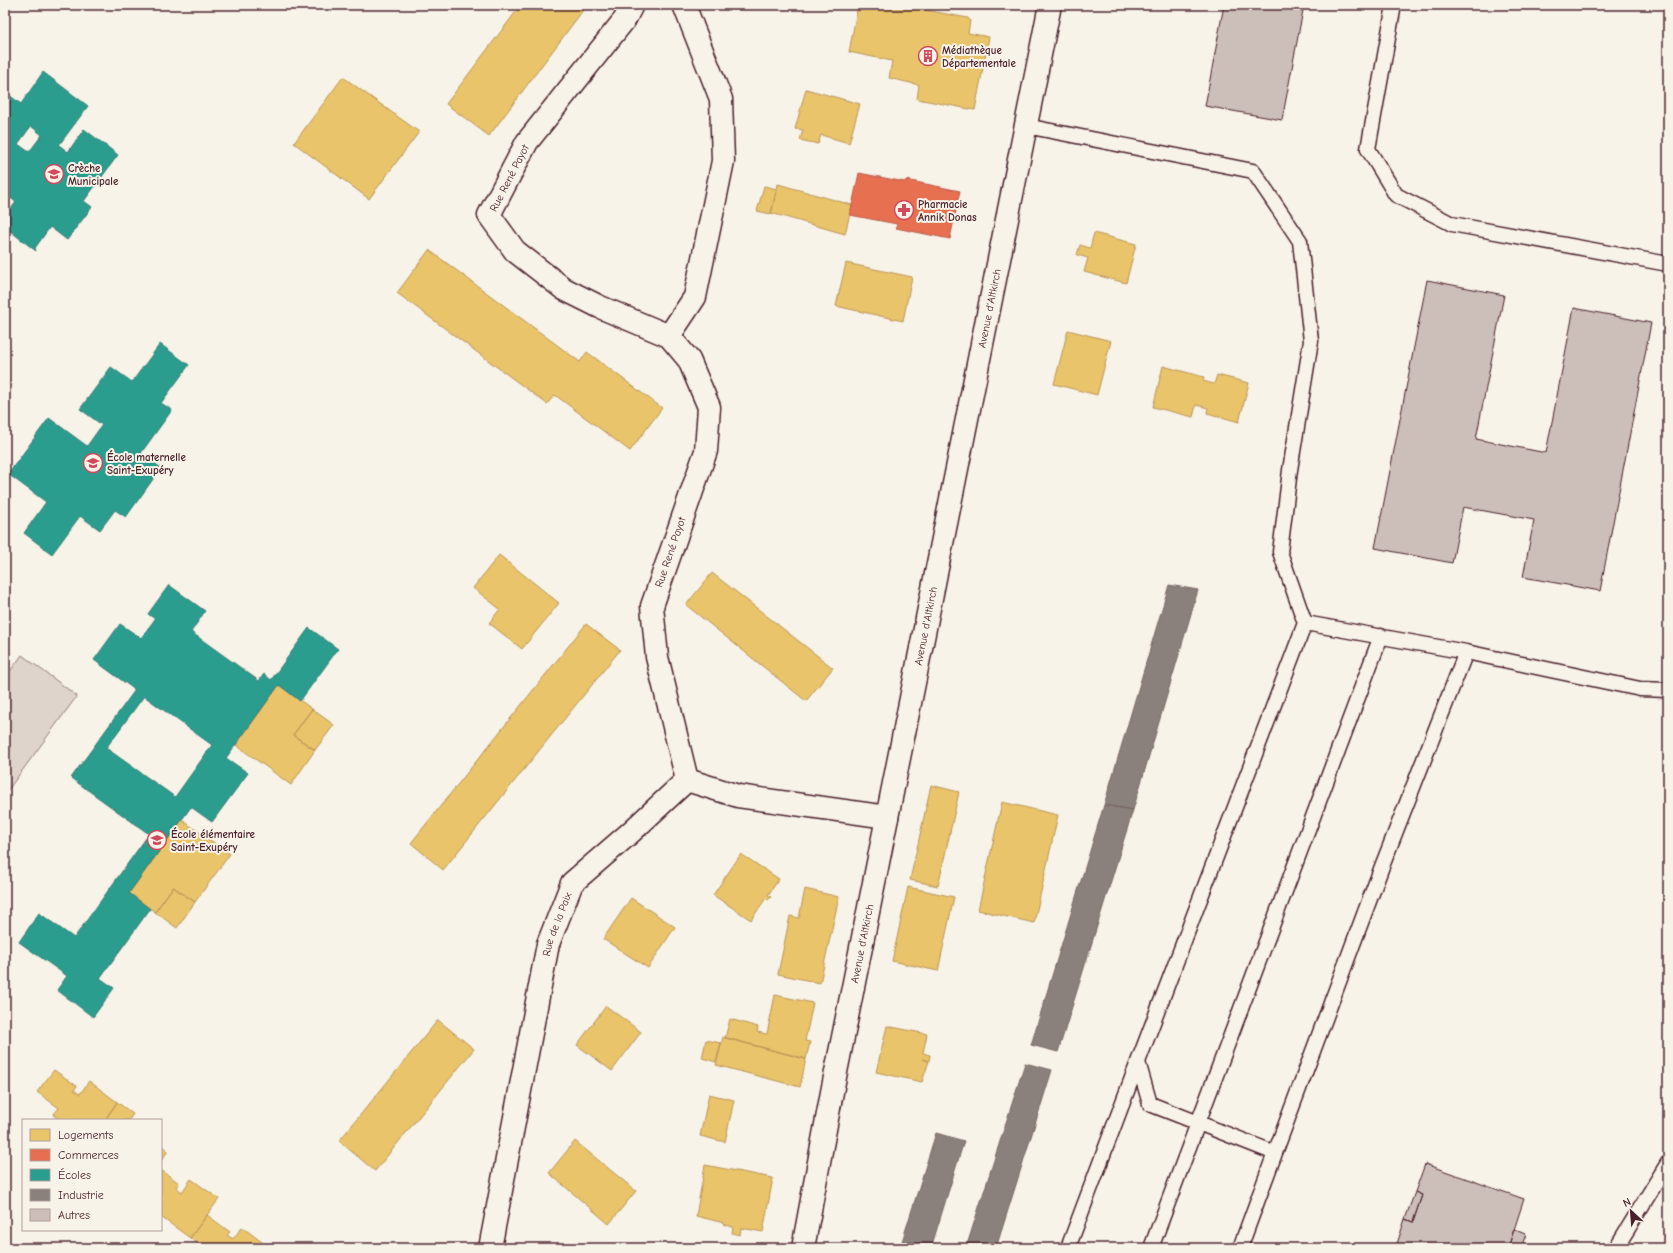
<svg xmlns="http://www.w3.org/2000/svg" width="1673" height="1253" viewBox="0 0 1673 1253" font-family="'Comic Neue',sans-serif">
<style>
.green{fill:#ded4cc;stroke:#947a7c}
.homes{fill:#e9c46a;stroke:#b99257}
.shops{fill:#e76f51;stroke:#b85746}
.schools{fill:#2a9d8f;stroke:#347771;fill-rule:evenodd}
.industry{fill:#8a817c;stroke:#776464}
.building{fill:#ccbfb9;stroke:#4a1f2b}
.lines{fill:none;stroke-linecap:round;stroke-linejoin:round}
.service-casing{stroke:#4a1f2b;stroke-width:17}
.minor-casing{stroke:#4a1f2b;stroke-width:25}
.tertiary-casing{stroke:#4a1f2b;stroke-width:25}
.service{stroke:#f7f3e8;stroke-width:14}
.minor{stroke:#f7f3e8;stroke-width:22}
.tertiary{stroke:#f7f3e8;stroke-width:22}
.labels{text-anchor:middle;stroke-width:4;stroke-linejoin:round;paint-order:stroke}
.poi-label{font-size:11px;font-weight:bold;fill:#4a1f2b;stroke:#f7f3e8;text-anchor:start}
.street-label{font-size:11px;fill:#4a1f2b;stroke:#f7f3e8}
</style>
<rect width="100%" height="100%" fill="#f7f3e8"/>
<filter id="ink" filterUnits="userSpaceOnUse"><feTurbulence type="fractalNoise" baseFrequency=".025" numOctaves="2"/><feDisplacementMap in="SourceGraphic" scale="8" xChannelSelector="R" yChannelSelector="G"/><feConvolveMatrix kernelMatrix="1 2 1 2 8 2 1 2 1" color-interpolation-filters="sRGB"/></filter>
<g filter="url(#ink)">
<path class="green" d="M 22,655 L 77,696 L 5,794 L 5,678 Z"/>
<path class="homes" d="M 521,5 L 587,5 L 489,136 L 446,104 Z
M 858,5 L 899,5 L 968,18 L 970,21 L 968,33 L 989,37 L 975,110 L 917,99 L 919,85 L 889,78 L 892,61 L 849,52 Z
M 343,77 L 419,132 L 369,199 L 294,143 Z
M 806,89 L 860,104 L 849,143 L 821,135 L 818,144 L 800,140 L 803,130 L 795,129 Z
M 778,184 L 852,205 L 845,234 L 771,213 Z
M 764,186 L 777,189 L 771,214 L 757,211 Z
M 1094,233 L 1136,244 L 1126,283 L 1084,272 L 1088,258 L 1077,255 L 1080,245 L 1090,248 Z
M 429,250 L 580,362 L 587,352 L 662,408 L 630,451 L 555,395 L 547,404 L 397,293 Z
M 846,263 L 912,277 L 903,321 L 836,306 Z
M 1068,330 L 1111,341 L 1097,395 L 1054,384 Z
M 1163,366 L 1204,377 L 1203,381 L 1214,384 L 1217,375 L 1249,383 L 1239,422 L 1207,413 L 1208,408 L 1196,405 L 1193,417 L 1153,407 Z
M 499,555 L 559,603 L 522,649 L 489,623 L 500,609 L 473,588 Z
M 712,573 L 833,668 L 806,701 L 686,605 Z
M 586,624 L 620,650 L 443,870 L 411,843 Z
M 279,685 L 312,709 L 293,735 L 315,750 L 291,785 L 236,745 Z
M 312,709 L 334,725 L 315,750 L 293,735 Z
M 931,785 L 959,792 L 938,886 L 910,880 Z
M 1002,802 L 1058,815 L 1034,923 L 978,910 Z
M 182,820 L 230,854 L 195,902 L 173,887 L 155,912 L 129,893 Z
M 741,854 L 779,879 L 768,895 L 771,897 L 768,900 L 766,898 L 751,920 L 713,895 Z
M 173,887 L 195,902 L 177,928 L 155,912 Z
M 908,887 L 954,897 L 938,971 L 892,961 Z
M 805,889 L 839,897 L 820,983 L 778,974 L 790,916 L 799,918 Z
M 631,898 L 675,927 L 648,968 L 603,939 Z
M 775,995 L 813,1003 L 805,1041 L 810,1042 L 806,1059 L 725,1038 L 730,1019 L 758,1027 L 757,1032 L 767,1034 Z
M 606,1006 L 641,1032 L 612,1071 L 577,1045 Z
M 438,1020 L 474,1049 L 375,1171 L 339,1141 Z
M 887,1026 L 927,1034 L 923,1053 L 930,1055 L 929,1061 L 922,1059 L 929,1061 L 922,1082 L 876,1072 Z
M 723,1037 L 806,1059 L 800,1087 L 716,1065 Z
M 706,1040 L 721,1043 L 716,1062 L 702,1058 Z
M 54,1070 L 77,1086 L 74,1090 L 80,1094 L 89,1081 L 117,1102 L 105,1120 L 60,1120 L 53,1115 L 59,1108 L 37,1092 Z
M 709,1094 L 734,1100 L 725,1142 L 700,1136 Z
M 117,1102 L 133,1114 L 129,1120 L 105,1120 Z
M 575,1141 L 636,1191 L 609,1224 L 549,1173 Z
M 161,1145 L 168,1151 L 161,1161 Z
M 705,1165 L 773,1178 L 763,1232 L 741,1228 L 740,1235 L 732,1233 L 733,1227 L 723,1224 L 724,1223 L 696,1216 Z
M 161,1170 L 179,1183 L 176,1187 L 182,1192 L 191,1179 L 219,1199 L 190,1238 L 161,1217 Z
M 207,1215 L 230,1232 L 227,1235 L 233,1239 L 242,1227 L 270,1248 L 204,1248 L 190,1238 Z"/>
<path class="shops" d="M 859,173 L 905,182 L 906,180 L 960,191 L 950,239 L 896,228 L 897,224 L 850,215 Z"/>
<path class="schools" d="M 43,72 L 88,106 L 59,145 L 68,152 L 84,129 L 118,155 L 84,201 L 92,207 L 67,240 L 50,227 L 35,248 L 36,251 L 5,227 L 5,217 L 16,202 L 5,194 L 5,92 L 21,104 ZM 31,126 L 42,135 L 29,152 L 18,144 Z
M 160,344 L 189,365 L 161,403 L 172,410 L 141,453 L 161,468 L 126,517 L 115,510 L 100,530 L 80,516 L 52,554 L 24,533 L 46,502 L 8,474 L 49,418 L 87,446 L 102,425 L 80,409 L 111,367 L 132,382 Z
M 169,585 L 205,611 L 191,632 L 259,681 L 264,674 L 271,680 L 309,628 L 338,649 L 300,701 L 279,685 L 226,758 L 248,773 L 212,822 L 191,807 L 129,893 L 150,909 L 100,978 L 114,988 L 93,1017 L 57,990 L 67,976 L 19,942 L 39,913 L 74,938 L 149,834 L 71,778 L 135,690 L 94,660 L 120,624 L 141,638 L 155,619 L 148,614 ZM 144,696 L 212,745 L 175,797 L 106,748 Z"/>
<path class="industry" d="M 1169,585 L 1198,590 L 1133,810 L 1104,805 Z
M 1104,805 L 1133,810 L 1058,1052 L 1031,1045 Z
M 1025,1063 L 1052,1070 L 996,1248 L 966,1248 Z
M 936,1133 L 964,1141 L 931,1248 L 900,1248 Z"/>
<path class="building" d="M 1224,5 L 1304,5 L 1282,120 L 1205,106 Z
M 1427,280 L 1504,295 L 1476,439 L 1546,453 L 1574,308 L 1651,323 L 1600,591 L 1523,577 L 1534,520 L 1463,507 L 1452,563 L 1375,548 Z
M 1425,1164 L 1524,1199 L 1508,1248 L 1396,1247 L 1405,1219 L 1413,1222 L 1422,1195 L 1415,1192 Z
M 1415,1192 L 1422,1195 L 1413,1222 L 1405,1219 Z
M 1514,1229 L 1526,1234 L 1521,1248 L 1508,1248 Z"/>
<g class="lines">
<defs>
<path id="service" d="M 1394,5 L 1368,149 L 1396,195 L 1452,224 L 1668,264
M 1026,126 L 1253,171 L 1300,241 L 1311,341 L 1290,470 L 1280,552 L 1305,623 L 1466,652 L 1640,689 L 1668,690
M 1275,1153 L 1381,869 L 1466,652
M 1068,1248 L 1138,1062
M 1151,1248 L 1381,636
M 1240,1248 L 1275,1153 L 1150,1104 L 1138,1062 L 1305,623
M 1616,1248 L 1668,1163"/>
<g id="minor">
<path d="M 632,5 L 625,19 L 527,142 L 489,215 L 515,251 L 564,289 L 600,307 L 669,336 L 689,360 L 709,407 L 706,451 L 652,606 L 657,657 L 687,780"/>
<path d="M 669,336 L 695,297 L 723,161 L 721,99 L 684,5"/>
<path id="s1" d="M 490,1248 L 548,944 L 572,883 L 631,832 L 687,780 L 738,796 L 887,817"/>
</g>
<g id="tertiary">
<path id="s2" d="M 803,1248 L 832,1092 L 1050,5"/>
</g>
</defs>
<use href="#service" class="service-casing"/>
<use href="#minor" class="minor-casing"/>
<use href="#tertiary" class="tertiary-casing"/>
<use href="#service" class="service"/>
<use href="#minor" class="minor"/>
<use href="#tertiary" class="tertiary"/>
</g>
</g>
<defs>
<symbol id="building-ring" viewBox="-11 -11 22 22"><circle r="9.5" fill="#f7f3e8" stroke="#d1495b" stroke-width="1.5"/><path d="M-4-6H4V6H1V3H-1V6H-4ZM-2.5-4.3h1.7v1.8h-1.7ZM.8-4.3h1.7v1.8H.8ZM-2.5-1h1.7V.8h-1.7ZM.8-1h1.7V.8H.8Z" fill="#d1495b"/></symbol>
<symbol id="school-ring" viewBox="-11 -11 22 22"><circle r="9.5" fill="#f7f3e8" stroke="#d1495b" stroke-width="1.5"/><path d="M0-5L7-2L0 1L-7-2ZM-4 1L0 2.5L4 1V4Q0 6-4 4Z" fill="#d1495b"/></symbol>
<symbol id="pharmacy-ring" viewBox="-11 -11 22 22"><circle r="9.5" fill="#f7f3e8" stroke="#d1495b" stroke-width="1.5"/><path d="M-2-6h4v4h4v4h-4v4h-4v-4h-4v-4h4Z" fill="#d1495b"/></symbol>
</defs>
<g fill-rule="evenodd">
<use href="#building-ring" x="917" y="45" width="22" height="22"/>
<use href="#school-ring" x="43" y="163" width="22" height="22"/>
<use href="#pharmacy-ring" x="893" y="199" width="22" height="22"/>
<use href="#school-ring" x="82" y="452" width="22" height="22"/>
<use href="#school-ring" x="146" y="829" width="22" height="22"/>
</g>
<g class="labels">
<g class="poi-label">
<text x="942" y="54">Médiathèque<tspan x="942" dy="13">Départementale</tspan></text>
<text x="68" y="172">Crèche<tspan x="68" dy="13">Municipale</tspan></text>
<text x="918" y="208">Pharmacie<tspan x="918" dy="13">Annik Donas</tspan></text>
<text x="107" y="461">École maternelle<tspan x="107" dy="13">Saint-Exupéry</tspan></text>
<text x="171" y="838">École élémentaire<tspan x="171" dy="13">Saint-Exupéry</tspan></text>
</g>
<g class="street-label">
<text transform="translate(509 178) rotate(-63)" y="4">Rue René Payot</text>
<text dy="4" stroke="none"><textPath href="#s2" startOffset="958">Avenue d'Altkirch</textPath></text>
<text transform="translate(670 552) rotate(-71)" y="4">Rue René Payot</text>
<text dy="4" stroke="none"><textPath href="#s2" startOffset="634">Avenue d'Altkirch</textPath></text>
<text dy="4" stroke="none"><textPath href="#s1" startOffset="331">Rue de la Paix</textPath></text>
<text dy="4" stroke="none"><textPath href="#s2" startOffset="310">Avenue d'Altkirch</textPath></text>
</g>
</g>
<rect width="1673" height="1253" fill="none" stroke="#f7f3e8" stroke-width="20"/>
<rect x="10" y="10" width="1653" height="1233" fill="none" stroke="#4a1f2b" stroke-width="1.5" filter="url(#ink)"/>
<rect x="22" y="1119" width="140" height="112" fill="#f7f3e8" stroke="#b29e9c"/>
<rect x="30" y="1129" width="20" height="12" fill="#e9c46a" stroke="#b29e9c"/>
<text x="58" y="1139" font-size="12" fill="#4a1f2b">Logements</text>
<rect x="30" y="1149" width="20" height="12" fill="#e76f51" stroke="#b29e9c"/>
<text x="58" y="1159" font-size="12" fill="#4a1f2b">Commerces</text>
<rect x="30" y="1169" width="20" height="12" fill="#2a9d8f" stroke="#b29e9c"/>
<text x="58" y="1179" font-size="12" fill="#4a1f2b">Écoles</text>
<rect x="30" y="1189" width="20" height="12" fill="#8a817c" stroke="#b29e9c"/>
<text x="58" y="1199" font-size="12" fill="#4a1f2b">Industrie</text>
<rect x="30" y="1209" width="20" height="12" fill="#ccbfb9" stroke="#b29e9c"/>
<text x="58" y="1219" font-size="12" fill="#4a1f2b">Autres</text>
<g transform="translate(1631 1211) rotate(334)" stroke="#f7f3e8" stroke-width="3" paint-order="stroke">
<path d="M0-3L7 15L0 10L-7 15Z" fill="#4a1f2b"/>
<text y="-6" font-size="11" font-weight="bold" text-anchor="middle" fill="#4a1f2b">N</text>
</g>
</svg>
